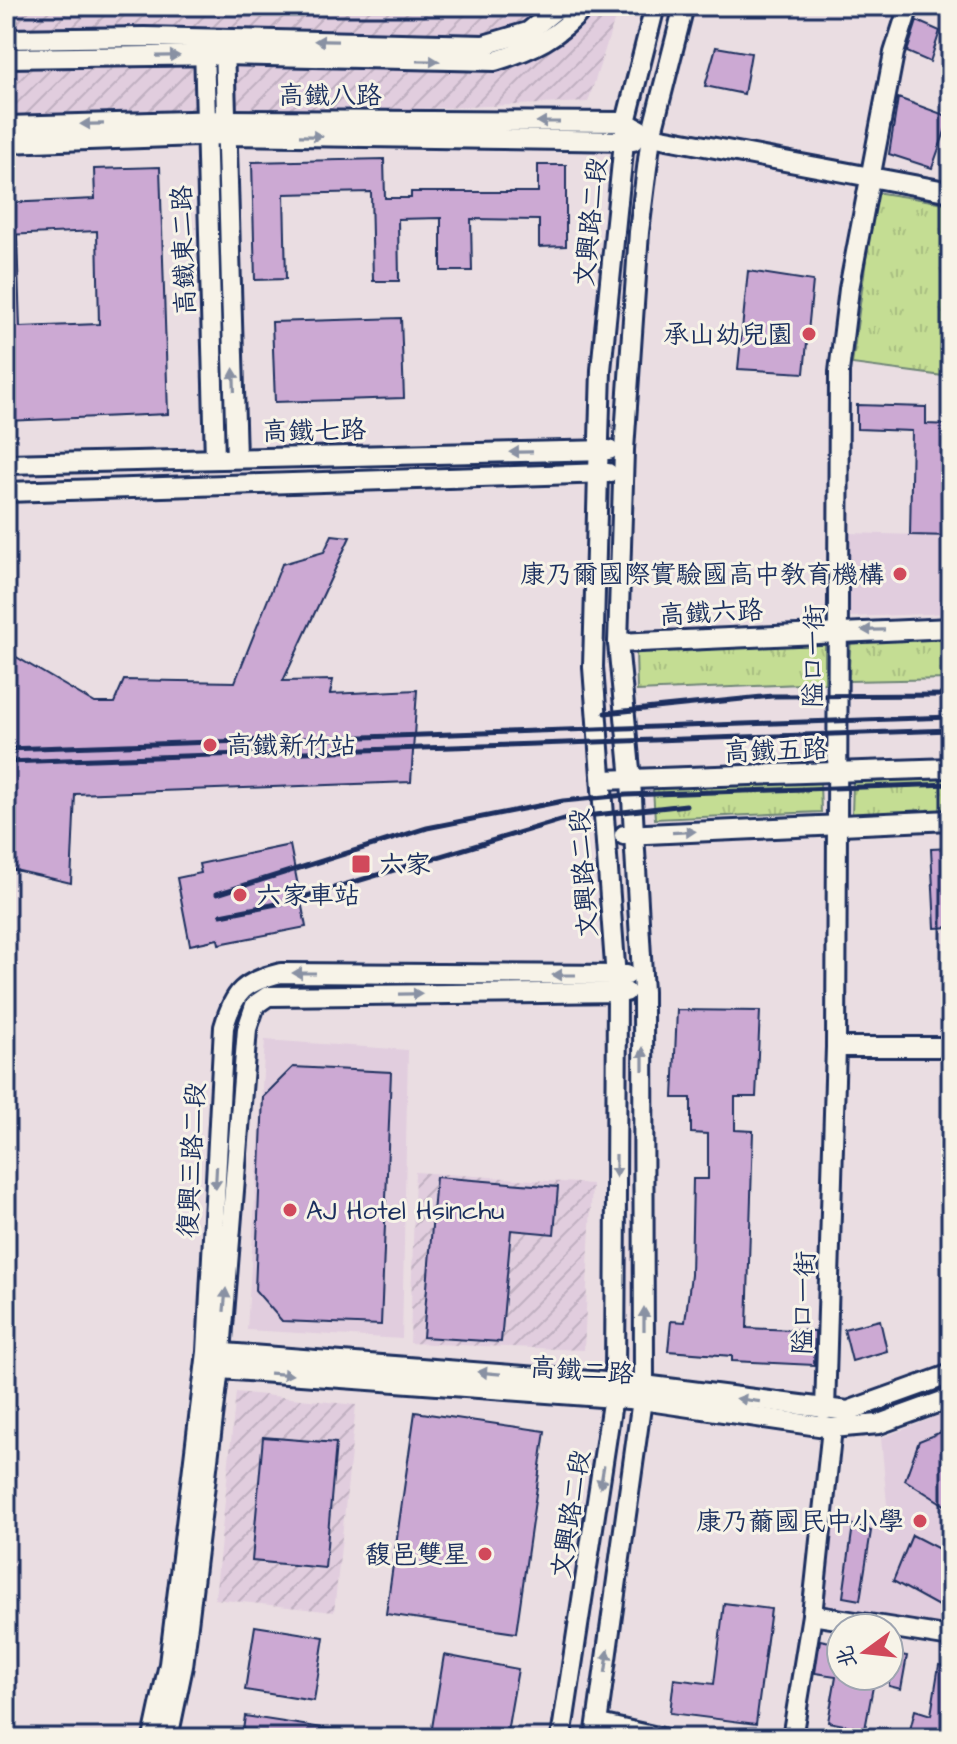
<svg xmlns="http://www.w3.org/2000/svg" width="957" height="1744" font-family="'Architects Daughter','LXGW WenKai TC',sans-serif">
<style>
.built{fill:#e1cdde}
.industrial{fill:url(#industrial-furrows)}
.grass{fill:url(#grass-tufts);stroke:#708678;stroke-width:2}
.building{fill:#cca9d3;stroke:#1b2f5e;stroke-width:2}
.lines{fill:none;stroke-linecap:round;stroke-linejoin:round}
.minor-casing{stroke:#1b2f5e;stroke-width:24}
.minor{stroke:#f7f3e8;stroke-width:18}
.rail{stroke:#1b2f5e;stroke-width:5}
.oneway{fill:#8991a3}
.poi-dot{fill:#d1495b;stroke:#f7f3e8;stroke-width:3}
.labels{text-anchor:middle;stroke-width:6;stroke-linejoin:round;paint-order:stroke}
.street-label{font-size:26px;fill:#1b2f5e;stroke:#f7f3e8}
.poi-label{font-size:26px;fill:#1b2f5e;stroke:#f7f3e8;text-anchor:end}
</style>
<defs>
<pattern id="industrial-furrows" width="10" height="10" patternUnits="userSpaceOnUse" patternTransform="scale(2)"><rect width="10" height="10" fill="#e1cdde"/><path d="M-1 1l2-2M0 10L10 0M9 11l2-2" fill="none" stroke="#c0b0c1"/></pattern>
<pattern id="grass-tufts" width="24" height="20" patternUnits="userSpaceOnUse" patternTransform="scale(2)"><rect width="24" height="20" fill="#c4dd93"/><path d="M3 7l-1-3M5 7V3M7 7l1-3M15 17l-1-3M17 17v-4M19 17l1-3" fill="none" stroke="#a8be81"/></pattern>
</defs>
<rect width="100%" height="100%" fill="#eadde2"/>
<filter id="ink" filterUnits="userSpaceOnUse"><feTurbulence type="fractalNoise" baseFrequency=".0125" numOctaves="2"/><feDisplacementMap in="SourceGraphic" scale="16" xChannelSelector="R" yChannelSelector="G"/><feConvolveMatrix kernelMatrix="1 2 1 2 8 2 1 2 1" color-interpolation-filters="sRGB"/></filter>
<g filter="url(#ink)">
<g class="built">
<polygon points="848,533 951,536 951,613 849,617"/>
<polygon points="265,1040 408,1050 402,1339 247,1330"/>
<polygon points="951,1411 951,1628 819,1604 829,1515 889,1526 881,1438"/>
</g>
<g class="industrial">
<polygon points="6,6 619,6 588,102 6,126"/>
<polygon points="415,1172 592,1184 584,1350 410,1343"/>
<polygon points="236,1392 356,1405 334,1612 215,1599"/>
</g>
<g class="grass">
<polygon points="875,192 951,204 951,377 852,364"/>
<polygon points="851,638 951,638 951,679 848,681"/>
<polygon points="825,643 825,683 637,691 636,649"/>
<polygon points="951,779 951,811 852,815 853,782"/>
<polygon points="820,782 821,812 655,819 653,789"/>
</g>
<g class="building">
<polygon points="917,21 940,31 930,62 907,52"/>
<polygon points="716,47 751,53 744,94 705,86"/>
<polygon points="898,98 950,117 932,168 889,154"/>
<polygon points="384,159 385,198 411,198 411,192 538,192 538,165 566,165 566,246 539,247 539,220 471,219 472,271 441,271 441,218 398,219 399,281 373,281 371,192 284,194 286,279 255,280 252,162"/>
<polygon points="160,167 168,414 6,421 6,237 17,236 20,327 99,324 97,231 6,235 6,203 95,199 94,169"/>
<polygon points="748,271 813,281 804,373 738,369"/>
<polygon points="401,318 404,398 275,402 272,322"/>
<polygon points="857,405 926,407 926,424 951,425 951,536 910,535 912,431 857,429"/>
<polygon points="332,535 350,537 283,681 333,680 330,694 417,690 411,782 75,794 71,883 6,868 6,651 95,703 114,703 124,680 235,682 282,564 324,552"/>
<polygon points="290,845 306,927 219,944 218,939 190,945 177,878 201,873 199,864"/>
<polygon points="951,848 951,927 935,928 931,849"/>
<polygon points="677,1010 760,1011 756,1097 735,1097 735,1130 753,1131 747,1328 815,1331 814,1365 732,1361 732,1356 668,1351 671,1321 685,1322 691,1275 693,1179 708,1179 708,1134 691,1133 691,1098 673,1098"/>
<polygon points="293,1067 391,1072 381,1325 282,1321 255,1290 263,1097"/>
<polygon points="436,1177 558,1187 554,1234 511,1230 501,1342 423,1337"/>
<polygon points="880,1320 887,1351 852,1361 844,1329"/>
<polygon points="415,1412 545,1431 516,1633 386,1614"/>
<polygon points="951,1428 951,1509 905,1480 919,1441"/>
<polygon points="263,1437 336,1443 325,1568 252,1561"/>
<polygon points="853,1525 871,1531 860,1600 843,1597"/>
<polygon points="912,1535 951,1555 951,1613 893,1581"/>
<polygon points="724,1603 771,1609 756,1724 670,1713 674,1679 714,1684"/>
<polygon points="255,1626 324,1637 314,1701 245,1690"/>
<polygon points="820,1640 841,1644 841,1676 875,1676 865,1729 828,1722 836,1676 815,1673"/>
<polygon points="889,1653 907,1656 901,1689 889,1686"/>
<polygon points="444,1655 518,1669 506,1738 455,1738 431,1734"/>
<polygon points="939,1665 951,1667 951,1738 908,1738 915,1710 931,1715"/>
<polygon points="245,1716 336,1730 335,1738 242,1738"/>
</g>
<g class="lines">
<g class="minor-casing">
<g id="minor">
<polyline points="6,39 144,37 484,45 528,32 560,6"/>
<polyline points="224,45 236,458"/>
<polyline points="204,46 215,459"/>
<path d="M6 58 224 55 495 61C533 49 559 37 585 6"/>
<polyline points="6,126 225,120 626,122 651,136 951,192"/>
<polyline points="6,143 225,135 633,141"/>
<polyline points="6,464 609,450"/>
<polyline points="6,492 608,473"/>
<polyline points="618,643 951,628"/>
<polyline points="602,780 951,768"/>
<polyline points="624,835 951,820"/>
<polyline points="836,1047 951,1047"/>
<polyline points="211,1352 644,1385 848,1411 951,1374"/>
<polyline points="206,1368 642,1400 832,1428 879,1424 951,1398"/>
<polyline points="825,1410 836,1047 839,372 849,289 894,53 909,6"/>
<polyline points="812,1615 951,1637"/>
<polyline points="599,1724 662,1738"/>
<path d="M153 1738 169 1664 207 1352 224 1027C234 991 244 982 281 973L627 975"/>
<polyline points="168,1738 183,1666 221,1352 247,1029 255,1005 268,996 626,992"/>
<polyline points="561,1738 615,1383 617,992 593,667 598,473 601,370 626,122 655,6"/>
<polyline points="595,1738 644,1385 643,992 631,780 618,643 624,450 639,232 651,136 684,6"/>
<polyline points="792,1738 812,1615 832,1428"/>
</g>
</g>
<use href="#minor" class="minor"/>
<g class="rail">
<polyline points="605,713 772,696 951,695"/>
<polyline points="6,749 951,717"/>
<polyline points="6,762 951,730"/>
<polyline points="217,894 427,828 563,801 626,795 951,784"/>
<polyline points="221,915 287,902 568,818 686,805"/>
</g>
</g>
<defs><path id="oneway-solid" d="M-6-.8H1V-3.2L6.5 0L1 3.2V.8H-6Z" transform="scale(2)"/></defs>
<g class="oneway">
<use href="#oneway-solid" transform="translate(326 41) rotate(-179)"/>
<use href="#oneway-solid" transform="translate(168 56) rotate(-1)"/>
<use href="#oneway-solid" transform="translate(428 61) rotate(1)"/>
<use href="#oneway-solid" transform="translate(548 122) rotate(-180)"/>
<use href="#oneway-solid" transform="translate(92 124) rotate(179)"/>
<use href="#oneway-solid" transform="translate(311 136) rotate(1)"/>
<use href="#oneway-solid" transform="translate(234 380) rotate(-92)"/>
<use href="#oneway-solid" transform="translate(521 452) rotate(179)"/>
<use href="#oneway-solid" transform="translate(873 630) rotate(179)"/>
<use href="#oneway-solid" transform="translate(684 832) rotate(-3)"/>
<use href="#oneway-solid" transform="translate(304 973) rotate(-180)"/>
<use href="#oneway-solid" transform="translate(564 975) rotate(-180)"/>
<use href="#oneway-solid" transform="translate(411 994) rotate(-1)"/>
<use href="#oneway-solid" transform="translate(643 1059) rotate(-90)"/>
<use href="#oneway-solid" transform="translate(616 1166) rotate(90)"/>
<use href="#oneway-solid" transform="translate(216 1178) rotate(93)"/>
<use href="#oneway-solid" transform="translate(225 1300) rotate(-85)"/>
<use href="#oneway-solid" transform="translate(644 1319) rotate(-90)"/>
<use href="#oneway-solid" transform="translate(489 1373) rotate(-175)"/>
<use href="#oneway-solid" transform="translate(281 1374) rotate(4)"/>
<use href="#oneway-solid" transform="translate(748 1400) rotate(-172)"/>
<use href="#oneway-solid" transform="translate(602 1477) rotate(99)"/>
<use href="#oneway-solid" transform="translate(607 1661) rotate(-82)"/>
</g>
</g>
<g class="poi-dot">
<circle cx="809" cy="334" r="8"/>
<circle cx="900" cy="574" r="8"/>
<circle cx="210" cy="745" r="8"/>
<rect x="351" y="854" width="20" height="20" rx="4"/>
<circle cx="240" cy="895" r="8"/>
<circle cx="290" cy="1210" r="8"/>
<circle cx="920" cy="1521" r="8"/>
<circle cx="485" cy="1554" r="8"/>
</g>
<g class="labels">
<g class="street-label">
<text x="330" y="104">高鐵八路</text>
<text transform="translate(590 222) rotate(-84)" y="9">文興路二段</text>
<text transform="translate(183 250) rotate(-92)" y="9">高鐵東二路</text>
<text transform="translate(314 430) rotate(-1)" y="9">高鐵七路</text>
<text transform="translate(711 612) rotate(-3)" y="9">高鐵六路</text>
<text transform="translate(813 656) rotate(-89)" y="9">隘口一街</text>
<text transform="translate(776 750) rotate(-2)" y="9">高鐵五路</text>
<text transform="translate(583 873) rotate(-94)" y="9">文興路二段</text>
<text transform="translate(191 1160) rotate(-87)" y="9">復興三路二段</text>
<text transform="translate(803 1303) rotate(-88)" y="9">隘口一街</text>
<text transform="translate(582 1370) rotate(4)" y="9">高鐵二路</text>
<text transform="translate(570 1514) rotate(-81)" y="9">文興路二段</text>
</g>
<g class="poi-label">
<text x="793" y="343">承山幼兒園</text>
<text x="884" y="583">康乃爾國際實驗國高中教育機構</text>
<text x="226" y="754" text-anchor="start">高鐵新竹站</text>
<text x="379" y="873" text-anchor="start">六家</text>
<text x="256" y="904" text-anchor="start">六家車站</text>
<text x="306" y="1219" text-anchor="start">AJ Hotel Hsinchu</text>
<text x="904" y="1530">康乃薾國民中小學</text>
<text x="469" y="1563">馥邑雙星</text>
</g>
</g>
<rect width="957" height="1744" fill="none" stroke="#f7f3e8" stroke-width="32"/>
<rect x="16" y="16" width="925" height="1712" fill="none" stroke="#1b2f5e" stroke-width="3" filter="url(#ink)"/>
<g transform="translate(865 1652) rotate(255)"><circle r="38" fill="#f7f3e8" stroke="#9fa5b1" stroke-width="2"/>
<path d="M0-6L14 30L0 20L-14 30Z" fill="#d1495b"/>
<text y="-12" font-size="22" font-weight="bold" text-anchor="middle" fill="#1b2f5e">北</text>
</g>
</svg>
